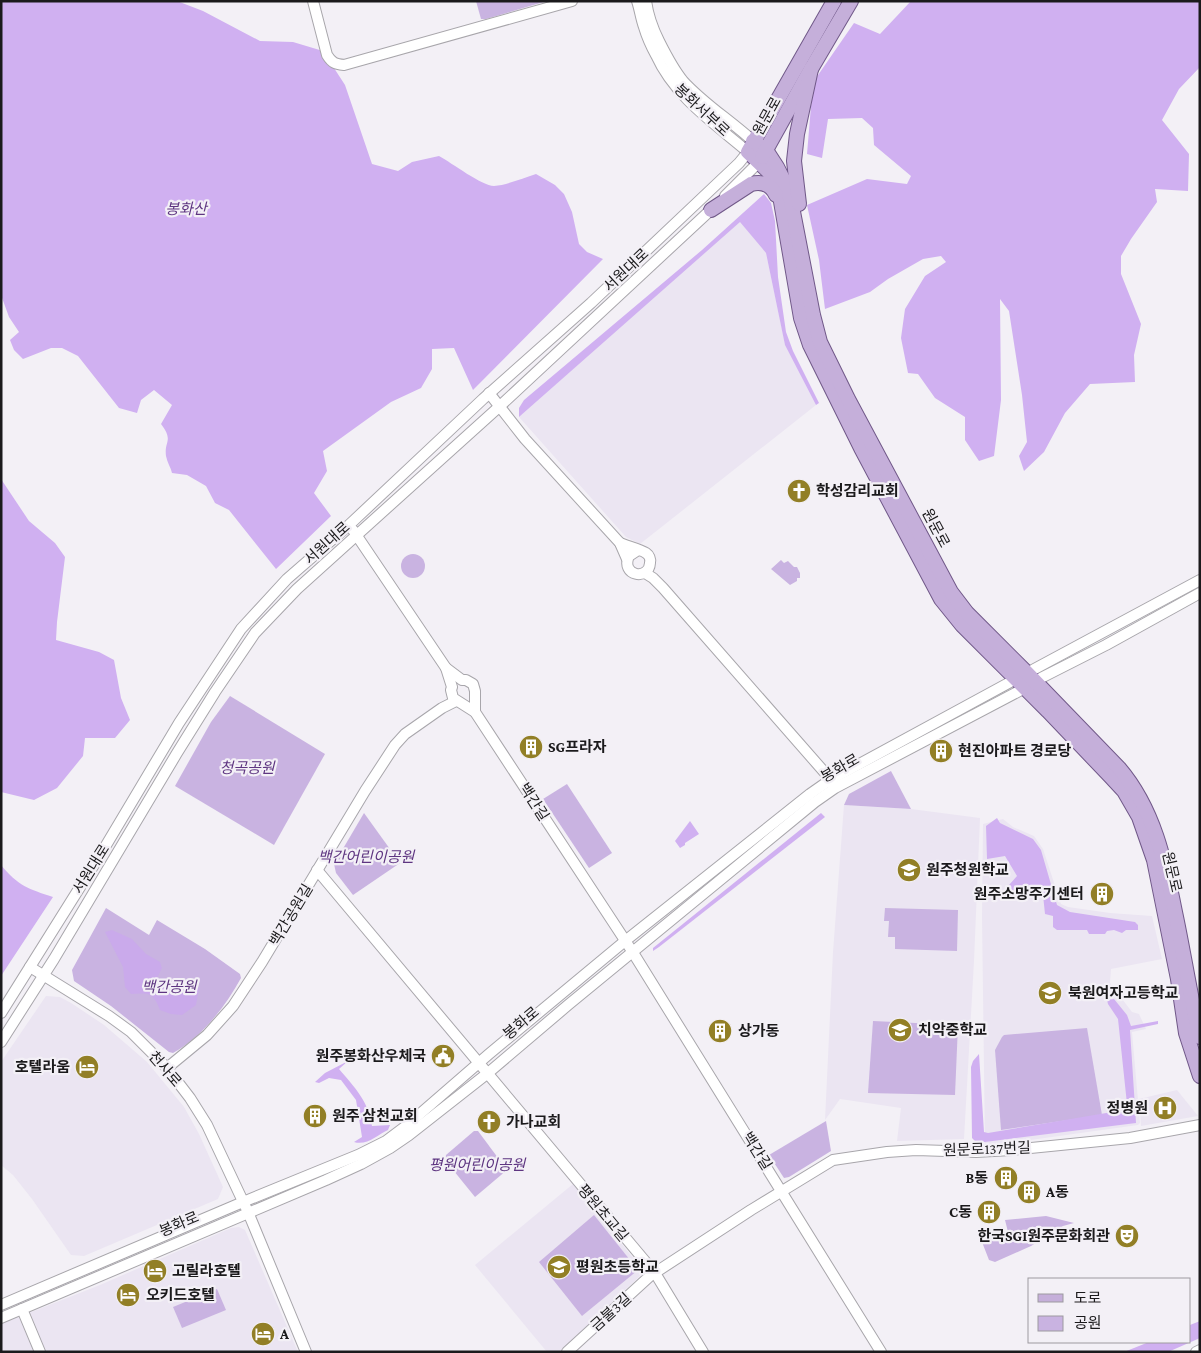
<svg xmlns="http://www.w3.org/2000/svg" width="1201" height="1353" font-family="'Crimson Pro','Noto Sans KR',serif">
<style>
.built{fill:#ebe5f2}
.green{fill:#c9b3e1}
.forest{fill:#d0b0f1}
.water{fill:#caaaeb}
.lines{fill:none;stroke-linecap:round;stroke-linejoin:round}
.minor-casing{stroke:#a8a6ab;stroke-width:12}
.major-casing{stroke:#705888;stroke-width:16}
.minor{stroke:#fff;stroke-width:10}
.major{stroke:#c5afda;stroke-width:14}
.labels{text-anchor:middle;stroke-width:4.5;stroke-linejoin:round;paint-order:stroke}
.street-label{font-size:15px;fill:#1b1a1c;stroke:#f3f0f6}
.park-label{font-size:15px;font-style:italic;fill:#5e3581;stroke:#f3f0f6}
.poi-label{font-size:15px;font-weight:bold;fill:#1b1a1c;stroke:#f3f0f6;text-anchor:start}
</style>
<rect width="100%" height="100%" fill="#f3f0f6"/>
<g class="built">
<polygon points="740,221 766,253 785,344 816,405 640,544 626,537 519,417"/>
<polygon points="844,805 911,809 980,818 974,961 964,1139 897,1141 901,1108 840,1099 825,1120 833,952"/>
<polygon points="1003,819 1013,827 1034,836 1043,849 1061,904 1068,907 1110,913 1152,916 1162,959 1111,969 1110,983 1132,1012 1139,1014 1146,1029 1132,1032 1140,1123 1138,1125 1008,1143 989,1149 985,1145 982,917 983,824"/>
<polygon points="46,996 60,997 71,1003 104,1025 147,1062 184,1107 199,1134 223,1187 218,1199 84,1256 71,1255 32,1199 13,1175 1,1165 1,1062"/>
<polygon points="1177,1090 1198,1116 1141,1126 1139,1099"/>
<polygon points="573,1184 642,1269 641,1275 559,1352 547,1352 475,1265"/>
<polygon points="239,1227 245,1230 298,1352 1,1352 1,1324 100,1285 231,1228"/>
</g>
<g class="green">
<polygon points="476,1 547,1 486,19 481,19"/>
<circle cx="413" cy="566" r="12"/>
<polygon points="781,560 784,563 788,561 794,567 797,567 800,573 800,578 797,578 797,581 790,585 771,569"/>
<polygon points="230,696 325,754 274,845 175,786 211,722"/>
<polygon points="891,771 911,809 844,805 849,794"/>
<polygon points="567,784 612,853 589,868 543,799"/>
<polygon points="364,813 400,863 353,895 336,873 334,864"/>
<path d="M106 908 149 935 157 920 205 949 240 974 241 978C225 1007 202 1037 173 1053L169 1052 111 1006 74 981 72 970Z"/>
<polygon points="885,908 958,910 957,951 895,949 895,937 888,937 889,921 884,921"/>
<polygon points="873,1021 958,1025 955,1095 868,1093"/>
<polygon points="1087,1028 1102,1115 1001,1130 995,1050 1002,1037 1004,1035"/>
<polygon points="826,1121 831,1151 789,1177 784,1178 769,1155"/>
<polygon points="474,1131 478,1131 507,1170 475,1197 445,1160 446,1155"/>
<polygon points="594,1215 638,1270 582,1316 539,1262"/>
<polygon points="1046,1216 1074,1223 1063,1226 1031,1246 995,1262 989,1260 982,1242 1009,1236 1005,1220"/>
<polygon points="217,1289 226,1310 182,1328 173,1307"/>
</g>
<g class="forest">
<path d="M1 1H177L203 11 260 41 293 42 323 51 345 85 372 164 398 171 412 162 439 156C452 163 482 186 494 186 507 185 523 178 536 174L555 185 564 194 572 212 579 244 587 252 603 259 473 390 454 348 432 349V369L421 388 391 402 323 451 327 471 314 493 331 516 276 569 229 510 215 503 206 486 187 475 172 473C171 468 167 462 166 456 164 441 174 441 161 424L172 405 154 390 141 400 137 413 119 408 78 356 62 348H51L23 359 14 350 10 340 19 332 9 317 1 295Z"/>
<polygon points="911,1 1200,1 1200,67 1179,89 1162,120 1189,154 1188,191 1155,189 1157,202 1131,239 1121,256 1121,274 1141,324 1134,355 1135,382 1090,384 1065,413 1044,452 1024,471 1019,456 1027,442 1022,395 1009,311 1000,299 1001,400 994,456 979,461 965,440 965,417 935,398 918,374 908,373 901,338 905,309 925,276 946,262 941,256 923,259 888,279 870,292 825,309 819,260 807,205 867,179 907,184 911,176 874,145 873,128 862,118 828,119 822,158 807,154 811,106 816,78 854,23 880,34"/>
<polygon points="764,194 771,203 775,221 778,277 786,332 793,351 819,403 816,405 785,345 766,253 740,222 519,417 519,408 524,400 702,250"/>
<polygon points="1,479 29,521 55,543 65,557 57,622 56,640 99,652 114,660 121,698 130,720 115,738 85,738 83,756 57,788 34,800 1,792"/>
<polygon points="821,813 825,817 659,947 653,951 653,948"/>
<polygon points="997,818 1000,823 1033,839 1041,850 1057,905 1070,912 1135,922 1138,925 1138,930 1126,930 1122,933 1114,930 1107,931 1105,934 1089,934 1087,930 1057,930 1053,927 1053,916 1045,914 1043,895 1027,891 1012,891 1009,885 1017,876 1005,856 987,859 986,826"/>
<polygon points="690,821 699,834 685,843 685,845 680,848 675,841"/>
<path d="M1 865C18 886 29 889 53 897L1 976Z"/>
<polygon points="1114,999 1127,1015 1131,1026 1158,1021 1158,1024 1130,1030 1136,1123 977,1143 972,1138 971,1067 973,1061 979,1054 984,1132 988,1133 1124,1110 1127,1104 1118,1019 1108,1004 1107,1000"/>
<path d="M348 1061 339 1069C355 1088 368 1100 372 1126L390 1125 388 1130C377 1135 367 1146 354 1142L362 1137 356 1100 341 1080 329 1078 319 1083 315 1082 325 1073Z"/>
<polygon points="1200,1321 1200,1338 1168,1352 1124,1352 1149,1342 1190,1342 1190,1325"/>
</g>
<path class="water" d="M112 930 132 939 146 954 160 962 162 968 157 978 162 984C177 986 185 975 199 988L196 1005 182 1015 171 1014 160 1010C153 992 149 993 131 994L125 987 123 967 105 932Z"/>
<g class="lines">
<g class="minor-casing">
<g id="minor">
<path d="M313 1 327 55C332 63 335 64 344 65L572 1"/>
<path d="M646 1C648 15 653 29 659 41 666 55 673 69 683 81 704 104 730 120 753 141"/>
<polyline points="725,196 759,162"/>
<polyline points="489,393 525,439 620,543 627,559"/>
<polyline points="353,530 446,668 452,687 451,690 453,698 475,712 632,951 881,1352"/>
<path d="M620 543C627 546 640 549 646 553 649 555 651 559 650 563 649 581 620 576 629 556L638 550"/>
<polyline points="645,573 653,578 663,588 826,774 833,785"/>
<polyline points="446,668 462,680 466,680 473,684 475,691 475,712"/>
<polyline points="1027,673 1200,580"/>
<polyline points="1035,681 1106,645 1200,593"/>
<polyline points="317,870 655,1273 703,1352"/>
<polyline points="30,967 109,1016 131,1032 167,1068 190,1098 207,1125 248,1212 306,1352"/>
<path d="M1 1013 102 852 179 723 241 629 287 579 349 525 483 399 591 303 739 163 748 152C714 123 675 97 656 55 651 46 647 37 644 27 641 19 640 10 637 1"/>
<polyline points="1,1042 54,959 177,753 215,692 255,633 297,589 500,406 715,206"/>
<polyline points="167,1068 207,1035 233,1006 262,962 365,791 395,745 405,734 442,708 456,701"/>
<polyline points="1,1305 243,1202 358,1155 386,1141 406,1126 489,1054 625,941 810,794 830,780 1016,679"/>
<polyline points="22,1309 40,1352"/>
<polyline points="1,1318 326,1180 361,1164 390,1148 409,1135 488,1073 568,1005 815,802 835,788 1025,688"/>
<polyline points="567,1352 650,1276 751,1210 833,1160 887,1152 916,1150 976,1152 1012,1150 1130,1138 1200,1125"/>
<polyline points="1196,1352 1200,1350"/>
</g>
</g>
<g class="major-casing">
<g id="major">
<polyline points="834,1 748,152 769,172 779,190 801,318 810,345 861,448 941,599 962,625 1048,711 1110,776 1124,791 1139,817 1154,860 1178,979 1186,1033 1200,1076"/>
<path d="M753 141 766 150 777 167 789 191 813 315 820 342 848 399 951 592 967 613 1027 673 1119 768C1154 809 1165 861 1175 912 1184 954 1190 996 1200 1037"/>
<polyline points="762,157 811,69 851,1"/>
<polyline points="799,204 794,161 797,134 811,69"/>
<path d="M711 210 751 184C762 181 771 184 776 195"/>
</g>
</g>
<use href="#minor" class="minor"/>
<use href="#major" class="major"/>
</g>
<defs>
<g id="church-disc" transform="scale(1.25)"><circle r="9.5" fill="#927f26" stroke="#f3f0f6"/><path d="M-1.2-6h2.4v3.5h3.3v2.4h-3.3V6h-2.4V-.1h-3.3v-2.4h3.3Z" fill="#fff"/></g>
<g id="building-disc" transform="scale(1.25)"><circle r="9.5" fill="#927f26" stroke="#f3f0f6"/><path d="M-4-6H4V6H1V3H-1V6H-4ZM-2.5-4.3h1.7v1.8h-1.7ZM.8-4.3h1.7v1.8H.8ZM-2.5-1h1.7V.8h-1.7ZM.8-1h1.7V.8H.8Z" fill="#fff"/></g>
<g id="school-disc" transform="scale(1.25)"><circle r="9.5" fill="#927f26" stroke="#f3f0f6"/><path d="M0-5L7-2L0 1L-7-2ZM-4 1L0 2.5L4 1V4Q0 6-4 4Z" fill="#fff"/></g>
<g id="civic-disc" transform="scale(1.25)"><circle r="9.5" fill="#927f26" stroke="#f3f0f6"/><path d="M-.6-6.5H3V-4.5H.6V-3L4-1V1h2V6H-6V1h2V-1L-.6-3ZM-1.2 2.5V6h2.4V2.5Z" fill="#fff"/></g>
<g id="hotel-disc" transform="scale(1.25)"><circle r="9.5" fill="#927f26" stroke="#f3f0f6"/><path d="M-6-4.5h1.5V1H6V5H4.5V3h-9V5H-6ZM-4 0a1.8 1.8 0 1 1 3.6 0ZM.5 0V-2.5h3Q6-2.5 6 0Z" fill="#fff"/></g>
<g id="hospital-disc" transform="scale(1.25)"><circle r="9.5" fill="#927f26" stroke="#f3f0f6"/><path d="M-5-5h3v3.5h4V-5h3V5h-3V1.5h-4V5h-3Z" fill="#fff"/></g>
<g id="theatre-disc" transform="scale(1.25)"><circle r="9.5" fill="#927f26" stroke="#f3f0f6"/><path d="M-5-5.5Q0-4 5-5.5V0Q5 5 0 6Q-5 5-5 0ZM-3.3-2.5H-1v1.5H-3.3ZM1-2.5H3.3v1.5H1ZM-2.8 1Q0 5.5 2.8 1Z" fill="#fff"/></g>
</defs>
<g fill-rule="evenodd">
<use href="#church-disc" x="799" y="491"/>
<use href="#building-disc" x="531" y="747"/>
<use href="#building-disc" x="941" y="751"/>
<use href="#school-disc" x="909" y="870"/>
<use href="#building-disc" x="1102" y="894"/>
<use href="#school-disc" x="1050" y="993"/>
<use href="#school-disc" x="900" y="1030"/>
<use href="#building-disc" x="720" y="1031"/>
<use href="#civic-disc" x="443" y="1056"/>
<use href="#hotel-disc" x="87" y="1067"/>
<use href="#hospital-disc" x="1165" y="1108"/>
<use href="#building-disc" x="315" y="1116"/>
<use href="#church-disc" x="489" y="1122"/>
<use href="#building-disc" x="1006" y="1178"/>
<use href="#building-disc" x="1029" y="1192"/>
<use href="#building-disc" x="989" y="1212"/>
<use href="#theatre-disc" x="1127" y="1236"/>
<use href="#school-disc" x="559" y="1267"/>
<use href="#hotel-disc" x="155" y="1271"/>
<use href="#hotel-disc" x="128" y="1295"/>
<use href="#hotel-disc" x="263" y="1334"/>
</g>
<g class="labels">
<g class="street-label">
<text transform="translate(702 110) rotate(43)" y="5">봉화서부로</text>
<text transform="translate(767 116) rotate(-61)" y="5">원문로</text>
<text transform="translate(626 270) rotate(-43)" y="5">서원대로</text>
<text transform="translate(936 528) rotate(62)" y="5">원문로</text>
<text transform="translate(327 543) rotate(-42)" y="5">서원대로</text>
<text transform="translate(840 768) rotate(-30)" y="5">봉화로</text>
<text transform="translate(534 802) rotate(57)" y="5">백간길</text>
<text transform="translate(91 869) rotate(-58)" y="5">서원대로</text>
<text transform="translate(1172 872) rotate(77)" y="5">원문로</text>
<text transform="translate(291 915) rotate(-59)" y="5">백간공원길</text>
<text transform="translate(521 1023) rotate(-40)" y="5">봉화로</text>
<text transform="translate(165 1069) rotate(49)" y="5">천사로</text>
<text transform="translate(987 1149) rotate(-2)" y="5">원문로137번길</text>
<text transform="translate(757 1151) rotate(58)" y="5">백간길</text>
<text transform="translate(603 1213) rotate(50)" y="5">평원초교길</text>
<text transform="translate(179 1224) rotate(-23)" y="5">봉화로</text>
<text transform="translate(611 1312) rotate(-42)" y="5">금불3길</text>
</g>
<g class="park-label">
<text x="186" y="214">봉화산</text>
<text x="247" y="773">청곡공원</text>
<text x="366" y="862">백간어린이공원</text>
<text x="169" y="992">백간공원</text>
<text x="477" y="1170">평원어린이공원</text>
</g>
<g class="poi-label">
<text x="816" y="496">학성감리교회</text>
<text x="548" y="752">SG프라자</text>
<text x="958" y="756">현진아파트 경로당</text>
<text x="926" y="875">원주청원학교</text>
<text x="1084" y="899" text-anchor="end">원주소망주기센터</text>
<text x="1068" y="998">북원여자고등학교</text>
<text x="918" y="1035">치악중학교</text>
<text x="738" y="1036">상가동</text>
<text x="426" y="1061" text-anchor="end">원주봉화산우체국</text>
<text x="70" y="1072" text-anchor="end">호텔라움</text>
<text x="1148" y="1113" text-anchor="end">정병원</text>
<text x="332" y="1121">원주 삼천교회</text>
<text x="506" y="1127">가나교회</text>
<text x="988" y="1183" text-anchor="end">B동</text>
<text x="1046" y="1197">A동</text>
<text x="972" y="1217" text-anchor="end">C동</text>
<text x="1110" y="1241" text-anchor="end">한국SGI원주문화회관</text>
<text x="576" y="1272">평원초등학교</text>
<text x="172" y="1276">고릴라호텔</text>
<text x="146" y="1300">오키드호텔</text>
<text x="280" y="1339">A</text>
</g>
</g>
<rect width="1201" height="1353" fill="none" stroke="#1b1a1c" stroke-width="5"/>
<rect x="1028" y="1278" width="162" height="65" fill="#f3f0f6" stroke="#9d9a9f"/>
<rect x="1038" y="1294" width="25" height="8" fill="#c5afda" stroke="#9d9a9f"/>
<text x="1074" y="1303" font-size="15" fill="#1b1a1c">도로</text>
<rect x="1038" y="1316" width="25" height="15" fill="#c9b3e1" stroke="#9d9a9f"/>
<text x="1074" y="1328" font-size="15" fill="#1b1a1c">공원</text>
</svg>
